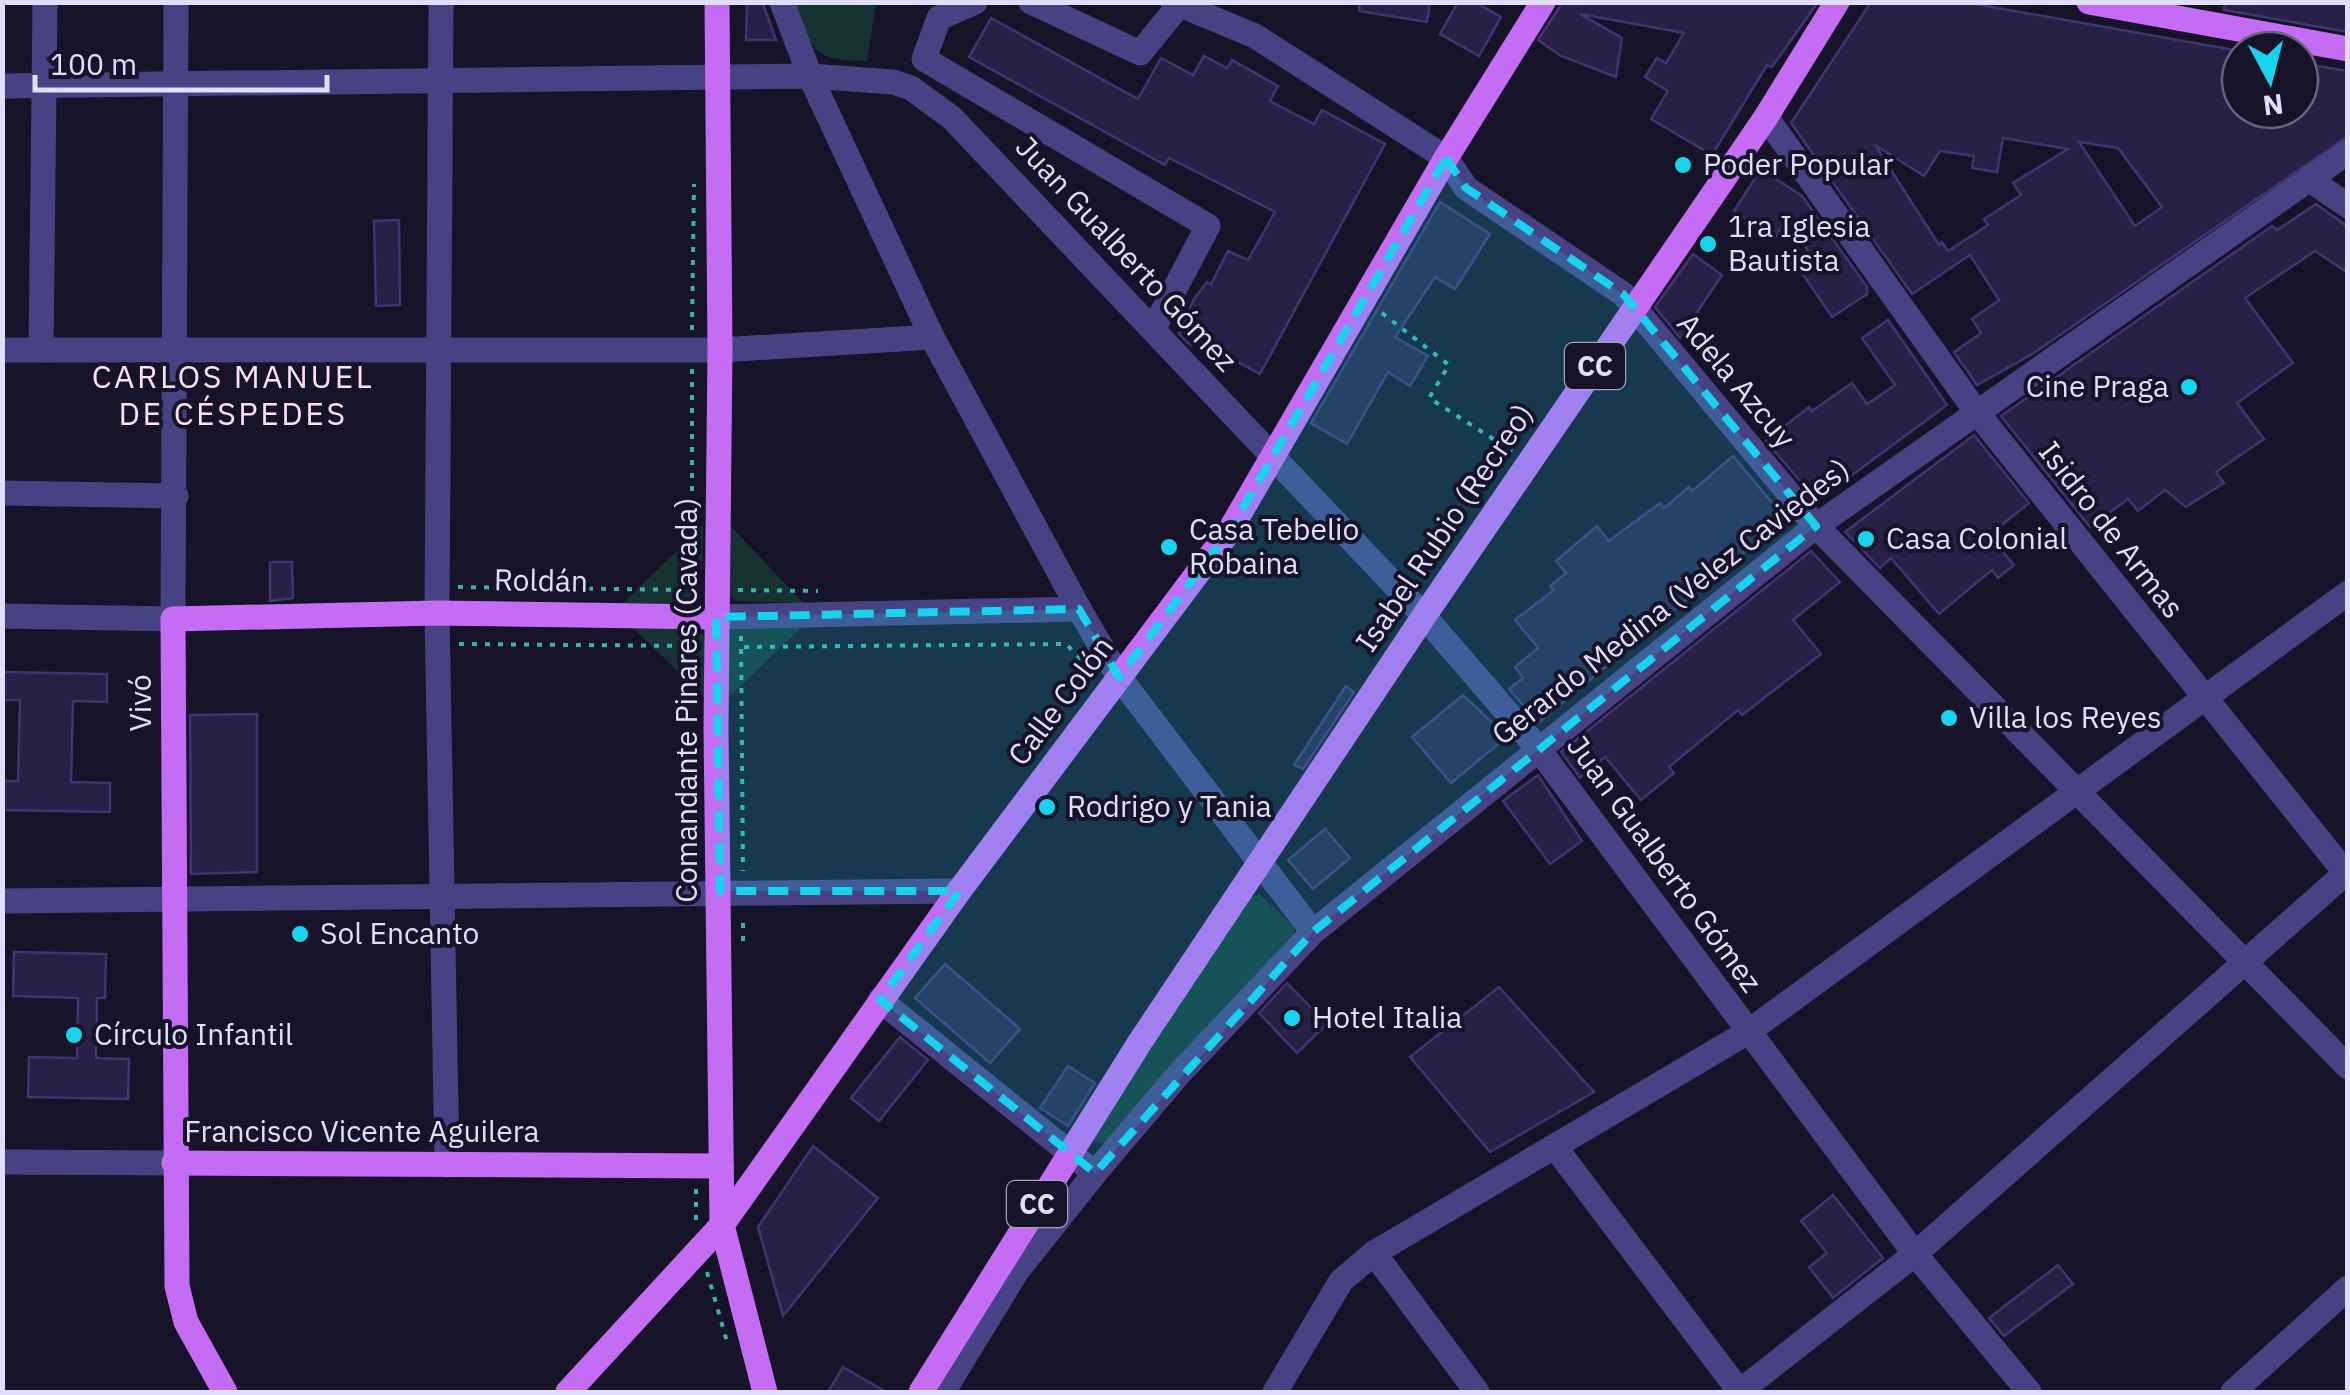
<svg xmlns="http://www.w3.org/2000/svg" width="2350" height="1395" font-family="'IBM Plex Sans',sans-serif">
<style>
.green{fill:#163232}
.building{fill:#292048;stroke:#423472;stroke-width:2.5;fill-rule:evenodd}
.lines{fill:none;stroke-linecap:round;stroke-linejoin:round}
.path{stroke:#3ab3ae;stroke-width:4;stroke-dasharray:5 8;stroke-linecap:butt}
.minor{stroke:#464284;stroke-width:25}
.major{stroke:#c46df4;stroke-width:25}
.marked{fill:#18d3ed;fill-opacity:0.2;stroke:#18d3ed;stroke-width:8;stroke-dasharray:20 12;stroke-linejoin:round}
.poi-dot{fill:#18d3ed;stroke:#171329;stroke-width:4}
.labels{text-anchor:middle;stroke-width:8;stroke-linejoin:round;paint-order:stroke}
.shield{fill:#171329;stroke:#a4a0bd;stroke-width:2.5}
.shield-label{font-size:28px;font-weight:bold;fill:#e1ddfc}
.poi-label{font-size:30px;fill:#e1ddfc;stroke:#171329;text-anchor:start}
.street-label{font-size:30px;fill:#e1ddfc;stroke:#171329}
.neighbourhood-label{font-size:32px;letter-spacing:2.5px;fill:#fcdff1;stroke:#171329}
</style>
<rect width="100%" height="100%" fill="#171329"/>
<g class="green">
<path d="M794 3H876L867 61C811 60 814 52 794 3Z"/>
<polygon points="725,520 803,603 736,601 728,593"/>
<path d="M703 525C702 607 704 604 623 603Z"/>
<polygon points="806,623 727,699 726,638 733,626"/>
<polygon points="631,626 695,626 704,636 705,698"/>
<polygon points="1260,895 1294,927 1294,933 1106,1144 1096,1142 1092,1137 1251,896"/>
</g>
<g class="building">
<polygon points="1360,2 1430,2 1427,22 1359,11"/>
<polygon points="1458,2 1475,2 1501,17 1479,56 1440,34"/>
<polygon points="1563,2 1818,2 1772,67 1767,65 1712,155 1651,119 1668,91 1645,77 1657,58 1666,63 1684,33 1580,14 1622,38 1616,77 1561,56 1538,40"/>
<path d="M1871 2H1964L2240 51V110H2300V63L2348 71V136L2034 353 1977 385 1954 352 1981 333 1972 319 1999 300 1970 255 1912 294 1791 123ZM2003 138 2068 149 2013 183 2021 195 1984 219 1988 225 1948 251 1942 242 1939 245 1875 145 1924 176 1940 151 1974 156 1972 168 1997 172ZM2079 142 2118 148 2162 207 2135 226Z"/>
<polygon points="2225,2 2348,2 2348,32 2224,10"/>
<polygon points="747,4 763,4 776,40 746,40"/>
<polygon points="991,18 1138,99 1161,58 1193,75 1204,56 1227,68 1232,60 1278,86 1270,101 1314,124 1322,110 1385,144 1260,374 1195,339 1192,345 1188,343 1179,334 1194,299 1207,282 1211,284 1228,251 1248,260 1275,212 1169,158 1165,165 969,57"/>
<polygon points="1761,169 1802,196 1867,287 1867,294 1832,317 1802,273 1816,263 1787,219 1775,238 1734,211"/>
<polygon points="1440,202 1490,234 1455,289 1435,277 1395,337 1428,356 1410,386 1388,372 1347,444 1311,423"/>
<polygon points="2316,204 2348,227 2348,273 2315,251 2245,298 2293,363 2237,403 2264,439 2216,472 2224,483 2186,507 2165,490 2138,511 2128,499 2090,527 2001,416 2272,226 2277,230"/>
<polygon points="399,220 400,305 376,306 374,221"/>
<polygon points="1693,254 1722,275 1680,338 1655,307"/>
<polygon points="1888,320 1947,405 1817,501 1766,441 1809,407 1812,411 1852,383 1867,404 1895,385 1862,338"/>
<polygon points="1974,435 2029,503 1989,535 2014,565 1998,578 1992,570 1939,614 1891,558 1880,568 1845,532"/>
<polygon points="1733,456 1785,518 1538,723 1509,689 1523,678 1515,667 1538,648 1515,620 1554,590 1550,586 1566,573 1556,561 1597,526 1609,541 1660,503 1664,508 1689,487 1692,491"/>
<polygon points="1811,551 1840,582 1793,620 1821,654 1742,715 1738,710 1669,767 1674,773 1641,800 1605,757 1580,778 1561,752"/>
<polygon points="270,562 292,562 293,598 270,601"/>
<polygon points="2,672 107,674 107,702 73,701 71,782 110,783 110,812 2,810 2,781 18,781 20,700 2,700"/>
<polygon points="1346,686 1354,692 1303,769 1294,765"/>
<polygon points="1463,695 1507,737 1451,783 1412,737"/>
<polygon points="257,714 257,872 191,874 190,715"/>
<polygon points="1538,775 1582,841 1550,864 1503,801"/>
<polygon points="1325,829 1350,858 1313,889 1288,860"/>
<polygon points="14,952 106,954 105,998 97,998 96,1058 129,1059 128,1099 28,1097 29,1057 77,1058 78,998 13,996"/>
<polygon points="945,964 1020,1029 990,1063 915,998"/>
<polygon points="1287,983 1327,1024 1297,1053 1259,1013"/>
<polygon points="1499,987 1594,1092 1490,1152 1410,1057"/>
<polygon points="900,1037 928,1060 879,1121 851,1098"/>
<polygon points="1068,1066 1095,1083 1068,1126 1040,1108"/>
<polygon points="813,1146 878,1198 783,1316 758,1227"/>
<polygon points="1833,1195 1883,1258 1833,1298 1809,1267 1827,1253 1801,1221"/>
<polygon points="2058,1265 2073,1284 2004,1336 1989,1318"/>
<polygon points="843,1367 886,1392 828,1392"/>
</g>
<g class="lines">
<g class="path">
<polyline points="1382,313 1449,365 1429,398 1512,451"/>
<polyline points="692,330 694,184"/>
<polyline points="692,369 692,595"/>
<polyline points="458,587 693,590"/>
<polyline points="738,590 818,591"/>
<polyline points="741,636 743,871"/>
<polyline points="459,644 694,646"/>
<polyline points="744,647 1066,644 1082,660"/>
<polyline points="743,941 743,916"/>
<polyline points="696,1220 696,1189"/>
<polyline points="707,1272 728,1345"/>
</g>
<g class="minor">
<polyline points="441,2 437,613 447,1165"/>
<polyline points="782,2 810,76 932,337 1079,609 1119,677 1313,932"/>
<polyline points="975,2 939,18 924,59 1208,226 1154,328"/>
<polyline points="1031,2 1140,53 1180,4"/>
<polyline points="1173,2 1255,36 1446,158 1466,188 1623,294 1816,526 2348,1067"/>
<polyline points="2,86 810,76 893,82 911,88 952,118 1424,616 1537,747 1915,1254 2029,1392"/>
<polyline points="1766,117 1975,410 2348,876"/>
<polyline points="2310,180 2348,206"/>
<polyline points="2,350 720,350 932,337"/>
<polyline points="41,350 45,2"/>
<polyline points="2,493 176,496"/>
<polyline points="2,616 173,619 176,2"/>
<polyline points="716,617 1079,609"/>
<polyline points="2,901 959,891"/>
<polyline points="880,1000 1087,1167"/>
<polyline points="1555,1147 1740,1392"/>
<polyline points="2,1162 174,1163"/>
<polyline points="1374,1253 1477,1392"/>
<polyline points="943,1392 1017,1271 1095,1173 1178,1075 1313,932 1816,526 2348,152"/>
<polyline points="1275,1392 1341,1281 1374,1253 1748,1032 2348,593"/>
<polyline points="1739,1392 1915,1254 2348,871"/>
<polyline points="2233,1392 2348,1288"/>
</g>
<g class="major">
<polyline points="717,2 720,350 716,728 722,1225 765,1392"/>
<polyline points="2089,2 2348,49"/>
<polyline points="174,1163 721,1166"/>
<polyline points="225,1392 186,1322 177,1286 173,619 437,613 716,617"/>
<polyline points="568,1392 722,1225 959,891 1230,530 1446,158 1543,2"/>
<polyline points="921,1392 1140,1042 1424,616 1766,117 1837,2"/>
</g>
</g>
<path class="marked" d="M1446 158 1466 188 1623 294 1816 526 1313 932 1095 1173 880 1000 959 891H720L716 617 1079 609 1119 677 1230 530Z"/>
<g class="poi-dot">
<circle cx="1683" cy="165" r="10"/>
<circle cx="1708" cy="244" r="10"/>
<circle cx="2189" cy="387" r="10"/>
<circle cx="1866" cy="539" r="10"/>
<circle cx="1169" cy="547" r="10"/>
<circle cx="1949" cy="718" r="10"/>
<circle cx="1047" cy="807" r="10"/>
<circle cx="300" cy="934" r="10"/>
<circle cx="1292" cy="1018" r="10"/>
<circle cx="74" cy="1035" r="10"/>
</g>
<g class="labels">
<g class="shield">
<rect x="1565" y="343" width="60" height="46" rx="8"/>
<rect x="1007" y="1181" width="60" height="46" rx="8"/>
</g>
<g class="shield-label">
<text x="1595" y="376">CC</text>
<text x="1037" y="1214">CC</text>
</g>
<g class="poi-label">
<text x="1703" y="175">Poder Popular</text>
<text x="1728" y="237">1ra Iglesia<tspan x="1728" dy="34">Bautista</tspan></text>
<text x="2169" y="397" text-anchor="end">Cine Praga</text>
<text x="1189" y="540">Casa Tebelio<tspan x="1189" dy="34">Robaina</tspan></text>
<text x="1886" y="549">Casa Colonial</text>
<text x="1969" y="728">Villa los Reyes</text>
<text x="1067" y="817">Rodrigo y Tania</text>
<text x="320" y="944">Sol Encanto</text>
<text x="1312" y="1028">Hotel Italia</text>
<text x="94" y="1045">Círculo Infantil</text>
</g>
<g class="street-label">
<text transform="translate(1126 254) rotate(47)" y="10">Juan Gualberto Gómez</text>
<text transform="translate(1736 381) rotate(50)" y="10">Adela Azcuy</text>
<text transform="translate(1445 528) rotate(-56)" y="10">Isabel Rubio (Recreo)</text>
<text transform="translate(2111 530) rotate(52)" y="10">Isidro de Armas</text>
<text transform="translate(541 581) rotate(1)" y="10">Roldán</text>
<text transform="translate(1671 602) rotate(-38)" y="10">Gerardo Medina (Velez Caviedes)</text>
<text transform="translate(687 700) rotate(-90)" y="10">Comandante Pinares (Cavada)</text>
<text transform="translate(1061 701) rotate(-53)" y="10">Calle Colón</text>
<text transform="translate(141 703) rotate(-90)" y="10">Vivó</text>
<text transform="translate(1664 864) rotate(54)" y="10">Juan Gualberto Gómez</text>
<text x="362" y="1142">Francisco Vicente Aguilera</text>
</g>
<g class="neighbourhood-label">
<text x="233" y="388">CARLOS MANUEL<tspan x="233" dy="37">DE CÉSPEDES</tspan></text>
</g>
</g>
<rect width="2350" height="1395" fill="none" stroke="#e1ddfc" stroke-width="10"/>
<g transform="translate(2270 80) rotate(173)"><circle r="48" fill="#171329" stroke="#68647d" stroke-width="2.5"/>
<path d="M0-8L18 38L0 25L-18 38Z" fill="#18d3ed"/>
<text y="-15" font-size="28" font-weight="bold" text-anchor="middle" fill="#e1ddfc">N</text>
</g>
<path d="M35 75v15h292v-15" fill="none" stroke="#e1ddfc" stroke-width="5"/>
<text x="50" y="75" font-size="30" fill="#e1ddfc" stroke="#171329" stroke-width="8" paint-order="stroke">100 m</text>
</svg>
